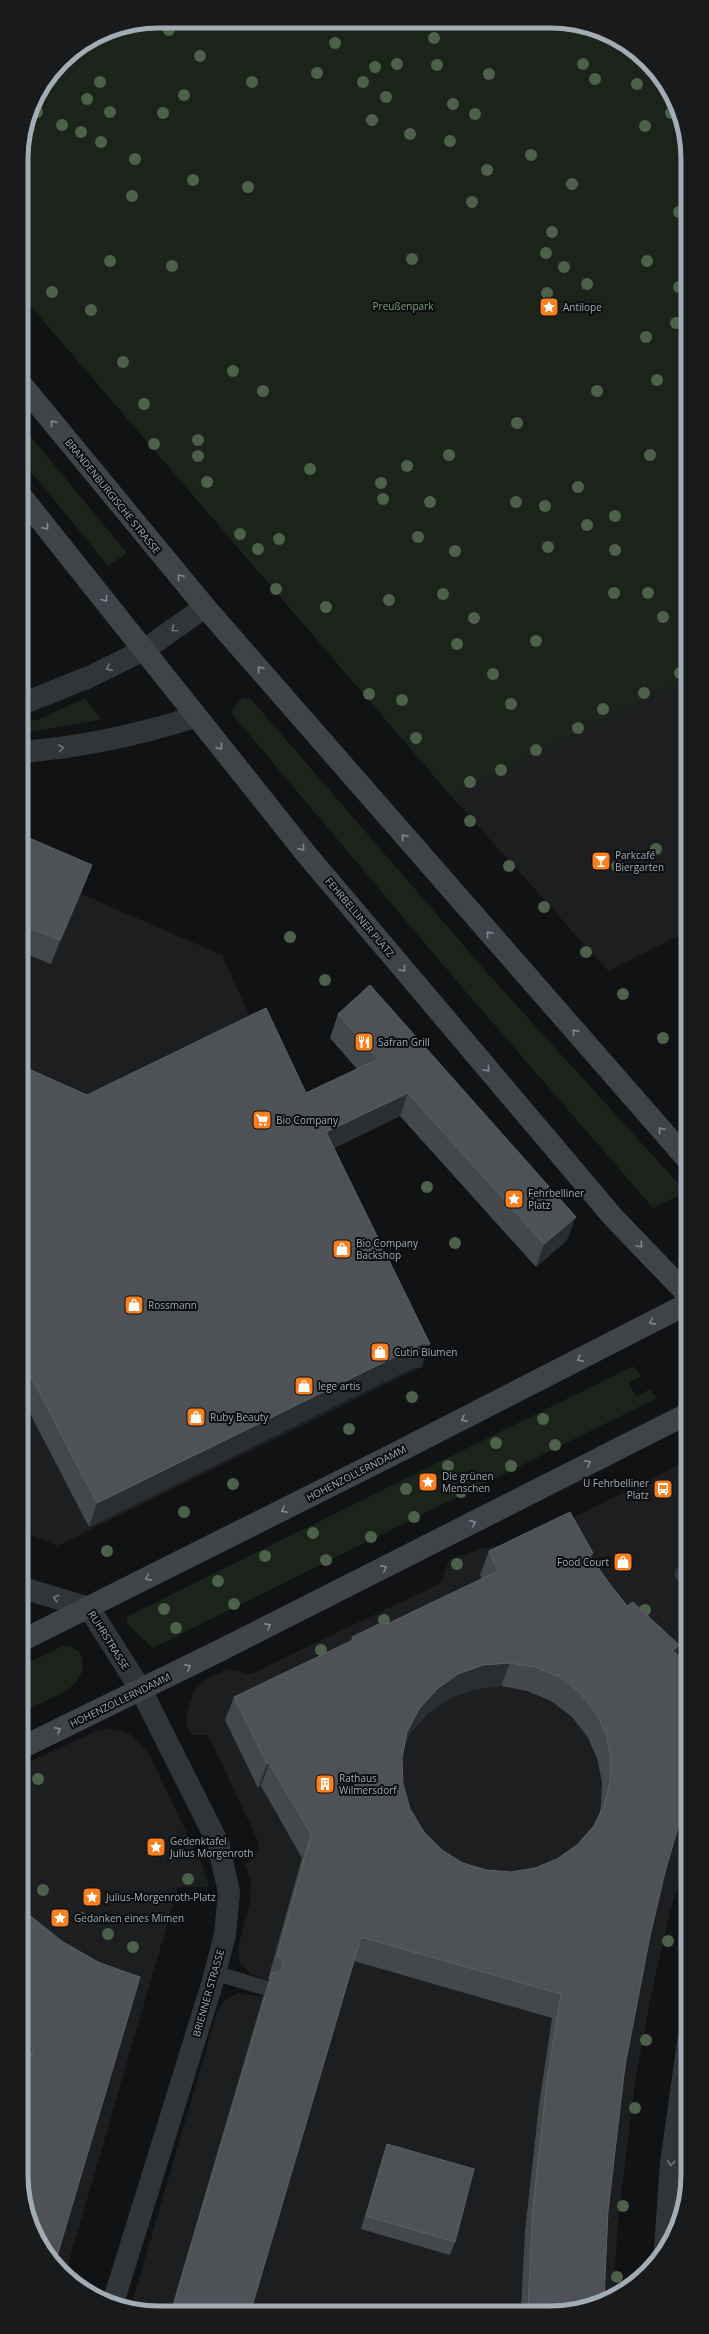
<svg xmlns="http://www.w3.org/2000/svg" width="709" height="2334" font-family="'Open Sans',sans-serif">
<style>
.built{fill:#1d1e20}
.green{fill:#1c231b}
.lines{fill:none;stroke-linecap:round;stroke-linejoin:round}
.service{stroke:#323538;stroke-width:15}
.minor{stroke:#323538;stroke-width:22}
.tertiary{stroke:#323538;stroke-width:22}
.secondary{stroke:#404449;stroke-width:22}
.tree{fill:#4d614a}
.wall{fill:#44484b;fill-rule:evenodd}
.shaded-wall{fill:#2b2e30}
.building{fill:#4e5256;stroke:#5b6065;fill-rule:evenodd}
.oneway{stroke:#80888f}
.oneway2{stroke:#70767d}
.labels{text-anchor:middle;stroke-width:4;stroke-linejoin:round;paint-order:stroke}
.park-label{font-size:10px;fill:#7ea277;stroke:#0c0d0e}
.poi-label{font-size:10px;fill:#a2acb5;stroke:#0c0d0e;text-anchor:start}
.street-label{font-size:10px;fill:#a2acb5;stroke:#0c0d0e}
.rim{fill:none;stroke:#a2acb5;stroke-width:5}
</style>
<rect width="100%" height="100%" fill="#111213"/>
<g class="built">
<polygon points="686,679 686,932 608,971 451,796"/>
<polygon points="22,862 81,894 222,955 257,1032 424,1366 57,1546 23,1531"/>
<polygon points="687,1461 687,1862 671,1908 651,1995 635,2083 619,2211 613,2297 577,2310 130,2310 217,2012 224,2001 238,1993 263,1997 268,1980 251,1974 240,1963 238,1948 250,1902 251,1882 245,1865 258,1850 259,1843 208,1735 191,1735 189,1731 186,1717 193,1692 206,1679 228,1669 251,1674 441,1583 449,1560 485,1548 518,1542 555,1527"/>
<polygon points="109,1729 122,1731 133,1736 148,1752 201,1863 209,1887 178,1887 65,2275 35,2236 24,2202 23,1785 28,1782 27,1763 96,1731"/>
</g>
<g class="green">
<polygon points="159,21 577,24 619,39 648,61 674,98 685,132 686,679 451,796 21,295 21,150 32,106 61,61 106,31"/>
<polygon points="22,426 127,553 108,566 101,557 22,461"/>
<polygon points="85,698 101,719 43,730 22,731 22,724 39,719"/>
<polygon points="243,698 251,699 490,976 686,1192 653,1208 460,985 232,714 233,708"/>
<polygon points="633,1366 641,1376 629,1383 636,1397 650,1389 657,1398 153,1648 132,1629 126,1622 128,1616"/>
<path d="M63 1646H70L80 1653C95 1687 46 1700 23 1711V1665Z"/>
</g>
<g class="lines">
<g class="service">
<polyline points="682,1574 687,1578"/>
<polyline points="215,1973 266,1988"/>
</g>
<g class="minor">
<polyline points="23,1588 89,1608 141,1690 218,1843 229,1892 225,1935 212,1984 113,2303"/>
<polyline points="665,2249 671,2163 688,2042"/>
</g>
<g class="tertiary">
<polyline points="22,704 89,677 144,650 205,607"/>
<path d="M22 752C82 747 138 735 195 717"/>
</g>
<g class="secondary">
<polyline points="22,385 205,607 687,1159"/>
<polyline points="22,497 307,855 613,1217 687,1294"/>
<polyline points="23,1640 394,1454 687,1304"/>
<polyline points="23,1747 215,1653 687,1414"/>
</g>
</g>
<g class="tree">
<circle cx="169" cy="30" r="6"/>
<circle cx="434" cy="38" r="6"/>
<circle cx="335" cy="43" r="6"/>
<circle cx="200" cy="56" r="6"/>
<circle cx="397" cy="64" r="6"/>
<circle cx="583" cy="64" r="6"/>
<circle cx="437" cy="65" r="6"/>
<circle cx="375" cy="67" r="6"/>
<circle cx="317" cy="73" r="6"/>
<circle cx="489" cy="74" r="6"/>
<circle cx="595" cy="79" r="6"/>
<circle cx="100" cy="82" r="6"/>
<circle cx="252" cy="82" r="6"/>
<circle cx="363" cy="82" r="6"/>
<circle cx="637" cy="84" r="6"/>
<circle cx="184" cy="95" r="6"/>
<circle cx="386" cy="97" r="6"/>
<circle cx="87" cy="99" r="6"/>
<circle cx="453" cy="104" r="6"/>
<circle cx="37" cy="112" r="6"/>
<circle cx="110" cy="112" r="6"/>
<circle cx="163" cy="113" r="6"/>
<circle cx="671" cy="113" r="6"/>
<circle cx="475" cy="114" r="6"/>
<circle cx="372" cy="120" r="6"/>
<circle cx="62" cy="125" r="6"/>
<circle cx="645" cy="126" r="6"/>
<circle cx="81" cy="132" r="6"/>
<circle cx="410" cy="134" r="6"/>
<circle cx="450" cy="141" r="6"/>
<circle cx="101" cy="142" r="6"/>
<circle cx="531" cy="155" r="6"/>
<circle cx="135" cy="159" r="6"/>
<circle cx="487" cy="170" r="6"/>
<circle cx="193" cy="180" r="6"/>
<circle cx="572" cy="184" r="6"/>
<circle cx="248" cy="187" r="6"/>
<circle cx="132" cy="196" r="6"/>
<circle cx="472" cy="202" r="6"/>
<circle cx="679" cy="212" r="6"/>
<circle cx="552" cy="232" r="6"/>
<circle cx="546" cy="253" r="6"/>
<circle cx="412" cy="259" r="6"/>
<circle cx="110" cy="261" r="6"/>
<circle cx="647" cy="261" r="6"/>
<circle cx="172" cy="266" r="6"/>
<circle cx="564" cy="267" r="6"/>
<circle cx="587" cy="284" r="6"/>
<circle cx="679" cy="287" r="6"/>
<circle cx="52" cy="292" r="6"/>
<circle cx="547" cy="293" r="6"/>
<circle cx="91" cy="310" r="6"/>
<circle cx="676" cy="323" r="6"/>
<circle cx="646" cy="337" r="6"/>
<circle cx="123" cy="362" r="6"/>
<circle cx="233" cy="371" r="6"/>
<circle cx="657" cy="380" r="6"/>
<circle cx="263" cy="391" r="6"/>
<circle cx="597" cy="391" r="6"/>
<circle cx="144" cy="404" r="6"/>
<circle cx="517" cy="423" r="6"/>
<circle cx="198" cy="440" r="6"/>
<circle cx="154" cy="444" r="6"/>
<circle cx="449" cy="455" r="6"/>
<circle cx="650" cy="455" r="6"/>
<circle cx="198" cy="456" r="6"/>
<circle cx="407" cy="466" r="6"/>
<circle cx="310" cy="469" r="6"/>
<circle cx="207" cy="482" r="6"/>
<circle cx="381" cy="483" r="6"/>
<circle cx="578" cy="487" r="6"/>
<circle cx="383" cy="499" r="6"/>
<circle cx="430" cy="502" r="6"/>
<circle cx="516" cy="502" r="6"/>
<circle cx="545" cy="506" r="6"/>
<circle cx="615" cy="516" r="6"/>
<circle cx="587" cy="525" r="6"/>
<circle cx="240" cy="534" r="6"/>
<circle cx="418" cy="537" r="6"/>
<circle cx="279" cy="539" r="6"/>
<circle cx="548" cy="547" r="6"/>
<circle cx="258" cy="549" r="6"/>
<circle cx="615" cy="550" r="6"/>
<circle cx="455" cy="551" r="6"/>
<circle cx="276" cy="589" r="6"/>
<circle cx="614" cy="593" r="6"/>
<circle cx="648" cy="593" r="6"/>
<circle cx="443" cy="594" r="6"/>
<circle cx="389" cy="600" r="6"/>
<circle cx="326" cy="607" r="6"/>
<circle cx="663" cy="617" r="6"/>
<circle cx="474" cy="618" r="6"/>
<circle cx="536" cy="641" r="6"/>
<circle cx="457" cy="644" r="6"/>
<circle cx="680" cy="673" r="6"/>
<circle cx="493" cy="674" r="6"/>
<circle cx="644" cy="693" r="6"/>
<circle cx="369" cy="694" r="6"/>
<circle cx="402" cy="700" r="6"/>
<circle cx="511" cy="704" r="6"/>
<circle cx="603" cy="709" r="6"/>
<circle cx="578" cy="728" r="6"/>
<circle cx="416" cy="738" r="6"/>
<circle cx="536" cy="750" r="6"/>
<circle cx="501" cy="770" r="6"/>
<circle cx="470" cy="782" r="6"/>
<circle cx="470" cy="821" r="6"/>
<circle cx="656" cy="849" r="6"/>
<circle cx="509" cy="866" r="6"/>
<circle cx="617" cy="866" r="6"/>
<circle cx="544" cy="907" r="6"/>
<circle cx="290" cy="937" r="6"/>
<circle cx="586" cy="952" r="6"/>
<circle cx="325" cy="980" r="6"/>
<circle cx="623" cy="994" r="6"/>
<circle cx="663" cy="1038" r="6"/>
<circle cx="427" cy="1187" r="6"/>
<circle cx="455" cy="1243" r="6"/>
<circle cx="412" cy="1397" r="6"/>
<circle cx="543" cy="1419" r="6"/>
<circle cx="349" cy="1429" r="6"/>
<circle cx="496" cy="1443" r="6"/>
<circle cx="555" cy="1445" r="6"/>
<circle cx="448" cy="1466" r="6"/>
<circle cx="511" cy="1466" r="6"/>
<circle cx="233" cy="1484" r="6"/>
<circle cx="406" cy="1489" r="6"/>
<circle cx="461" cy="1492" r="6"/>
<circle cx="184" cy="1512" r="6"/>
<circle cx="414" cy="1517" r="6"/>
<circle cx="313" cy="1533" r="6"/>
<circle cx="371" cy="1537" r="6"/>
<circle cx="107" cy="1551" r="6"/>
<circle cx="265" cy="1556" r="6"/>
<circle cx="326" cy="1560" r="6"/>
<circle cx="457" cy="1564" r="6"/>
<circle cx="218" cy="1581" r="6"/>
<circle cx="234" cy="1604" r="6"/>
<circle cx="164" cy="1609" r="6"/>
<circle cx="645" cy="1610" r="6"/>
<circle cx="384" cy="1620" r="6"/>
<circle cx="176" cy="1628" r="6"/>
<circle cx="321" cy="1650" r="6"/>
<circle cx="38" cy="1779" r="6"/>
<circle cx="188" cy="1879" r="6"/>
<circle cx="43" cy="1890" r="6"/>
<circle cx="81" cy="1918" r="6"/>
<circle cx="108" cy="1934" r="6"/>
<circle cx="668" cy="1941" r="6"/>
<circle cx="133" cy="1947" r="6"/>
<circle cx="646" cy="2040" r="6"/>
<circle cx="635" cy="2108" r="6"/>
<circle cx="623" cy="2206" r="6"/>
<circle cx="617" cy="2277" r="6"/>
</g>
<g class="wall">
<polygon points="22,835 83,889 51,964 22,952"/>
<polygon points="338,1014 567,1240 536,1267 400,1116 334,1148 421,1368 412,1368 89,1527 23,1400 22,1066 87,1095 306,1093 357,1069 330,1038"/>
<path d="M489 1551 591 1558 609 1583 627 1606 679 1645 676 1654 665 1872 650 1936 577 2310H521L525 2231 539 2105 552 2018 354 1961 251 2310H171L263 1997 269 1980 268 1979 302 1858 261 1786 258 1788 225 1720 234 1697 351 1642 352 1637 385 1625 482 1579 480 1575ZM501 1686 527 1691 551 1701 572 1717 587 1736 597 1758 602 1782 601 1806 599 1815 593 1827 577 1845 557 1859 535 1868 511 1872 486 1870 463 1863 442 1850 424 1832 410 1809 403 1784 402 1758 405 1744 410 1733 428 1713 450 1698 475 1689Z"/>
<polygon points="23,1910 55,2263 24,2202 23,2077 24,2074 23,2073"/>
<polygon points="387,2144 455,2242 450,2255 361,2229 383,2156"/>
</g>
<g class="shaded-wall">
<polygon points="92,865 83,889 51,964 60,940"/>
<polygon points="408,1093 400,1116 317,1156 326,1132"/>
<polygon points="576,1217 567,1240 536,1267 544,1244"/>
<polygon points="421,1344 430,1344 421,1368 412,1368 89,1527 97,1503"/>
<polygon points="679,1645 670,1669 672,1651"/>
<polygon points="510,1663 501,1686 475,1689 450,1698 428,1713 410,1733 399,1756 407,1732 419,1709 437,1689 458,1674 483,1665"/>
<polygon points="269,1763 261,1786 258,1788 267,1764"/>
</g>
<g class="building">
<polygon points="22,835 92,865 60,940 22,925"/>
<polygon points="370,985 576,1217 544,1244 408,1093 326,1132 430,1344 421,1344 97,1503 23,1361 22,1066 87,1095 266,1008 306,1093 378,1059 338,1014"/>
<path d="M570 1512 593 1553 590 1556 609 1583 627 1606 633 1602 679 1645 672 1651 687 1661V1797L665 1872 650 1936 625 2066 608 2211 604 2300 577 2310H528L533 2207 547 2081 561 1994 361 1937 251 2310H172L272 1973H277L283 1967V1962L277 1956 311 1834 269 1763 267 1764 234 1697 353 1640 352 1637 383 1622 385 1625 498 1571 489 1551ZM510 1663 535 1667 560 1677 580 1693 596 1713 606 1734 611 1758 610 1782 604 1806 593 1827 577 1845 557 1859 535 1868 511 1872 486 1870 463 1863 442 1850 424 1832 410 1809 403 1784 402 1758 407 1732 419 1709 437 1689 458 1674 483 1665Z"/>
<polygon points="23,1910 63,1942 100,1963 140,1977 55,2263 35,2236 24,2202 23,2082 33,2049 23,2042"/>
<polygon points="387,2144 474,2169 455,2242 366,2216"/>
</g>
<defs><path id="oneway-chevron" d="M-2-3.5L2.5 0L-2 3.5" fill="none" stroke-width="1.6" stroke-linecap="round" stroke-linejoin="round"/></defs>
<g class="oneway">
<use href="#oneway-chevron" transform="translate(53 423) rotate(-129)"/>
<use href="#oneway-chevron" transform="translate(46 527) rotate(51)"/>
<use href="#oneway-chevron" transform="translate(180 577) rotate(-130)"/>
<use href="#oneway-chevron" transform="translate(105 599) rotate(52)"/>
<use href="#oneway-chevron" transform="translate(260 669) rotate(-131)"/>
<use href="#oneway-chevron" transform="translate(220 747) rotate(51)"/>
<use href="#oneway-chevron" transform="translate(404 837) rotate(-131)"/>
<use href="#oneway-chevron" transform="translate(302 848) rotate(51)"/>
<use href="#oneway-chevron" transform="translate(489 934) rotate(-131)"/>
<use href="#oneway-chevron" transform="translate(403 969) rotate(50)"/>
<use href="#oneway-chevron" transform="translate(575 1032) rotate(-131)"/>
<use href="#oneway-chevron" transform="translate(487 1069) rotate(50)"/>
<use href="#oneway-chevron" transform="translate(661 1130) rotate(-131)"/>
<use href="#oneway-chevron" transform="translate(640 1245) rotate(46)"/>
<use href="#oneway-chevron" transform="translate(652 1322) rotate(153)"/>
<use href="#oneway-chevron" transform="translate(580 1359) rotate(153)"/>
<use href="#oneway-chevron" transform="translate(464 1419) rotate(153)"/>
<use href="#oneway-chevron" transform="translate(588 1463) rotate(-27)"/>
<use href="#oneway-chevron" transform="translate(284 1510) rotate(153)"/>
<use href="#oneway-chevron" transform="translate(473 1523) rotate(-27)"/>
<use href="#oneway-chevron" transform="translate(384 1568) rotate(-27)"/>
<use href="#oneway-chevron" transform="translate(148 1578) rotate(153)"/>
<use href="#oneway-chevron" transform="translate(268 1626) rotate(-27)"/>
<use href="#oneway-chevron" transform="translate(188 1667) rotate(-27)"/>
<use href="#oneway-chevron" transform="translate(58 1730) rotate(-26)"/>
</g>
<g class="oneway2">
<use href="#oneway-chevron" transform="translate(174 629) rotate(145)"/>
<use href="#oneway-chevron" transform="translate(109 668) rotate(154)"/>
<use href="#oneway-chevron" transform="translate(61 748) rotate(-7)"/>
<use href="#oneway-chevron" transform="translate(56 1598) rotate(-163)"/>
<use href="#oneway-chevron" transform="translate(671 2163) rotate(96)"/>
</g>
<defs>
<g id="sight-square" transform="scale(1)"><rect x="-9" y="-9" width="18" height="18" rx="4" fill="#fe7f1e" stroke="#0c0d0e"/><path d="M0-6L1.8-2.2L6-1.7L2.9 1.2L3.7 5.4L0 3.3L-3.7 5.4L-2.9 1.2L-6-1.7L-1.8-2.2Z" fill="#fff"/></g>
<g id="bar-square" transform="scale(1)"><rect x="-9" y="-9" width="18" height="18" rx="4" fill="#fe7f1e" stroke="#0c0d0e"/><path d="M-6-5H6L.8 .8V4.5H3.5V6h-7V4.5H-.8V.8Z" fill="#fff"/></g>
<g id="restaurant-square" transform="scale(1)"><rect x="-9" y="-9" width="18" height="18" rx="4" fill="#fe7f1e" stroke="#0c0d0e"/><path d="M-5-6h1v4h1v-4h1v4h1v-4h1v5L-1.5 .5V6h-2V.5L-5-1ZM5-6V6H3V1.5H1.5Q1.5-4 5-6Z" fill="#fff"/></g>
<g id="supermarket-square" transform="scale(1)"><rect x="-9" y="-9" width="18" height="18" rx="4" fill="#fe7f1e" stroke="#0c0d0e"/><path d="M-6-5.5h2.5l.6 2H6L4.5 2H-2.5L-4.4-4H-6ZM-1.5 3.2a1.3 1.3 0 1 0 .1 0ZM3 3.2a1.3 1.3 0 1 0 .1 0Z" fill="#fff"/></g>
<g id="shop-square" transform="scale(1)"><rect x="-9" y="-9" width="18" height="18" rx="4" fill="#fe7f1e" stroke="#0c0d0e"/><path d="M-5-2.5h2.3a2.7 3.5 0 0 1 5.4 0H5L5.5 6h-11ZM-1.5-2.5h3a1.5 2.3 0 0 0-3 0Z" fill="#fff"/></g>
<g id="bus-square" transform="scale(1)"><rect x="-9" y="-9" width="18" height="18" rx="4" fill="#fe7f1e" stroke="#0c0d0e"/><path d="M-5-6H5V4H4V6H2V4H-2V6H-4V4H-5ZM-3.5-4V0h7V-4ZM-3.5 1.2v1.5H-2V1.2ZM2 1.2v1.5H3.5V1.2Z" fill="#fff"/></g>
<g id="building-square" transform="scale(1)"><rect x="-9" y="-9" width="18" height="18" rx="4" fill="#fe7f1e" stroke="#0c0d0e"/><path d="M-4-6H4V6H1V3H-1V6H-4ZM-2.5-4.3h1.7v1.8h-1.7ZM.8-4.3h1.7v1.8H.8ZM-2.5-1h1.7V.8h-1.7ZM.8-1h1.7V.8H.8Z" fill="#fff"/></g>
</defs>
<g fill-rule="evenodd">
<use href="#sight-square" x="549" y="307"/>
<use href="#bar-square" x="601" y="861"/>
<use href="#restaurant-square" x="364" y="1042"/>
<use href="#supermarket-square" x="262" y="1120"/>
<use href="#sight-square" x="514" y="1199"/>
<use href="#shop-square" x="342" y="1249"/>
<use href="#shop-square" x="134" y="1305"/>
<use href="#shop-square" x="380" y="1352"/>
<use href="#shop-square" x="304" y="1386"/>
<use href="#shop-square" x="196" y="1417"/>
<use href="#sight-square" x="428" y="1482"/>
<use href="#bus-square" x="663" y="1489"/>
<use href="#shop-square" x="623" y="1562"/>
<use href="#building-square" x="325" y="1784"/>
<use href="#sight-square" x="156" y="1847"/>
<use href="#sight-square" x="92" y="1897"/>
<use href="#sight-square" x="60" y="1918"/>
</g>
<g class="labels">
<g class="park-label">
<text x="403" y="310">Preußenpark</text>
</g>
<g class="poi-label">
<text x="563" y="311">Antilope</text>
<text x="615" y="859">Parkcafé<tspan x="615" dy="12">Biergarten</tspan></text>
<text x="378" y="1046">Safran Grill</text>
<text x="276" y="1124">Bio Company</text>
<text x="528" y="1197">Fehrbelliner<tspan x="528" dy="12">Platz</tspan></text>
<text x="356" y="1247">Bio Company<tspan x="356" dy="12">Backshop</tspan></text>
<text x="148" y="1309">Rossmann</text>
<text x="394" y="1356">Cutin Blumen</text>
<text x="318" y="1390">lege artis</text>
<text x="210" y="1421">Ruby Beauty</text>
<text x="442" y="1480">Die grünen<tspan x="442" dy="12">Menschen</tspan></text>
<text x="649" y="1487" text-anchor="end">U Fehrbelliner<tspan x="649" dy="12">Platz</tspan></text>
<text x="609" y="1566" text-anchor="end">Food Court</text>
<text x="339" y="1782">Rathaus<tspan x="339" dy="12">Wilmersdorf</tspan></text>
<text x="170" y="1845">Gedenktafel<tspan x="170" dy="12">Julius Morgenroth</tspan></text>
<text x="106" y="1901">Julius-Morgenroth-Platz</text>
<text x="74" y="1922">Gedanken eines Mimen</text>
</g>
<g class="street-label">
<text transform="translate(113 496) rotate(51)" y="4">BRANDENBURGISCHE STRASSE</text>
<text transform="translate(360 917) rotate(50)" y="4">FEHRBELLINER PLATZ</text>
<text transform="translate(356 1473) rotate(-27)" y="4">HOHENZOLLERNDAMM</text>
<text transform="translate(109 1640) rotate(58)" y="4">RUHRSTRASSE</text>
<text transform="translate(120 1700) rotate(-26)" y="4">HOHENZOLLERNDAMM</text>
<text transform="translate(208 1993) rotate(-74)" y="4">BRIENNER STRASSE</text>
</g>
</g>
<path d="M0 0H709V2334H0ZM159 28H550A131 131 0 0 1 681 159V2175A131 131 0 0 1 550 2306H159A131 131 0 0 1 28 2175V159A131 131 0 0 1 159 28Z" fill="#181a1b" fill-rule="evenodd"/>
<path class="rim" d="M159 28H550A131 131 0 0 1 681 159V2175A131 131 0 0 1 550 2306H159A131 131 0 0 1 28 2175V159A131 131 0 0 1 159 28Z"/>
</svg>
